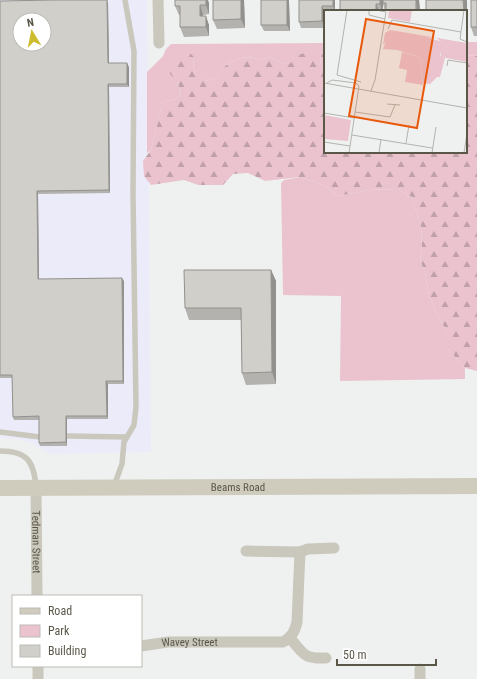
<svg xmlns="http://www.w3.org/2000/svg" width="477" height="679" font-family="'Roboto Condensed',sans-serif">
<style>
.commercial{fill:#ebebfa;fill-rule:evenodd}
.green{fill:#eac3ce}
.forest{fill:url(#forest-firs)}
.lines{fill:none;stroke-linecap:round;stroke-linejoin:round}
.lane{stroke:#cac7bc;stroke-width:5.5}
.street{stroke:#cac7bc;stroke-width:11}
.secondary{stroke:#cfccbd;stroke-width:16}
.wall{fill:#b3b2ae}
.shaded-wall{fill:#92918d}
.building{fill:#d0cfca;stroke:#92918d;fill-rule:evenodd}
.labels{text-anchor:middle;stroke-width:4;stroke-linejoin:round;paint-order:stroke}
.street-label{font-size:11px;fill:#5a5749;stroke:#fff}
.inset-road{fill:none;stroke:#b3b3ae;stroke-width:1}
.view{fill:#e8590c;fill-opacity:0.15;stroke:#e8590c;stroke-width:2}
.inset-edge{fill:none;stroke:#5a5749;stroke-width:2}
</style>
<defs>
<pattern id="forest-firs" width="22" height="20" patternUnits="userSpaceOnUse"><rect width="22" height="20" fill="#eac3ce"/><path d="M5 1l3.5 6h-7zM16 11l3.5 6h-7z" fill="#c1a1a9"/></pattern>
</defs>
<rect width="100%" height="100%" fill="#eff1f1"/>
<path class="commercial" d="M0 0H147L151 452 49 454 34 444 18 439 0 438ZM20 20H44V44H20Z"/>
<g class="green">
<polygon points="466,42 477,42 477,56 466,55"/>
<path d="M325 43V53L321 54 320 65 313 60 294 56 292 63 283 64 270 57 260 60C243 52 224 62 216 78L207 81 196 77 193 67 194 57 177 81 181 94 174 100 163 101 151 150 147 153V72L163 56 166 49 171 44Z"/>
<polygon points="300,177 324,185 338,196 370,190 397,189 412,197 421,227 422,245 420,261 425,272 429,295 437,315 448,333 448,349 465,368 465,379 340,381 341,296 283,295 281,183 284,180"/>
</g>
<path class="forest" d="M177 52 190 53 194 57 193 67 196 76 207 81 216 78C224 62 243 52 260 60L270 57 283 64 291 63 294 56 305 53 320 65 321 54 325 53V152H466V55L477 56V371L465 368 448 349V333L437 315 429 295 425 272 420 261 422 245 421 227 412 197 397 189 370 190 338 196 324 185 300 177 265 181 248 173 233 174 223 185H198L184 180 151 185 144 176 143 161 151 150 163 101 174 100 181 94 177 81 170 74V60Z"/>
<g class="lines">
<g class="lane">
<polyline points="0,432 40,437"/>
<polyline points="67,436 126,437"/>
<path d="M0 451C27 451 34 461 36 487"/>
<polyline points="114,486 122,464 124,442 134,425 136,407 133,192 134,51 125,0"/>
</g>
<g class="street">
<polyline points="158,0 159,43"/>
<path id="s1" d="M36 488 37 596"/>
<polyline points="246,551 300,552 308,549 334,548"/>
<path d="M290 638C304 654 303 659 326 658"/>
<path id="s2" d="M141 646 168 642H283C292 637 295 631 297 622L300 552"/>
<polyline points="38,666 38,679"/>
<polyline points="420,679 420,669"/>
</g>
<path class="secondary" id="s3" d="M0 488 477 486"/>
</g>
<g class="wall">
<polygon points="213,0 244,0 245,28 217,29 213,20"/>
<polygon points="261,0 289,0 289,2 290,31 264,31 261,25"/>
<polygon points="299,0 335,1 335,11 325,11 325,12 324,12 324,28 301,28 299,22"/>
<polygon points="340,0 419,0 420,11 385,11 383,4 383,11 340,11"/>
<polygon points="477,0 477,36 474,36 471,27"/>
<polygon points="0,1 108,3 109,63 129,67 129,87 109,87 110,193 38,194 39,279 124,281 124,384 108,384 108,419 67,419 67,446 40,446 39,443 39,420 14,420 13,417 12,378 0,378"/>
<polygon points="209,3 209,14 203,15 203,16 209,25 209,36 184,37 180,27 180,15 179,15 175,6"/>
<polygon points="271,270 276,281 276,384 246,385 242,373 241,320 189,320 185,308"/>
</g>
<g class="shaded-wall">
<polygon points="107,0 108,3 109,67 108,63"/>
<polygon points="206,0 208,0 209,3 209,14 206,5"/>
<polygon points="241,0 244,0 245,28 241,19"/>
<polygon points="287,0 289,0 289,2 290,31 287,25"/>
<polygon points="333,0 335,0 335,11 333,6"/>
<polygon points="380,0 383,0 383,11 382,11 380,4"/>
<polygon points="416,0 419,0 420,11 417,11"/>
<polygon points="463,0 467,0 467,32 466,29 466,11 464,11"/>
<polygon points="376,4 379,11 376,11"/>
<polygon points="200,5 203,15 203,25 200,16"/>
<polygon points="322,6 324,12 324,28 322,21"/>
<polygon points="206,16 209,25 209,36 206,27"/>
<polygon points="127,63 129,67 129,87 127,84"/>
<polygon points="108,84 109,87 110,193 109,190"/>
<polygon points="37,191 38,194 39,282 38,279"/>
<polygon points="271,270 276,281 276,384 272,372"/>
<polygon points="122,278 124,281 124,384 123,381"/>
<polygon points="106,381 108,384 108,419 107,416"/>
<polygon points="66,416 67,419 67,446 66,442"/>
</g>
<g class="building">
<path d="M54 0H107L108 63H127V84H108L109 190 37 191 38 279 122 278 123 381H106L107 416H66V442L39 443V416L13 417 12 375H0V1ZM20 20H44V44H20Z"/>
<polygon points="175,0 206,0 206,5 200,5 200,16 206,16 206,27 180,27 180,6 175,6"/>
<polygon points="213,0 241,0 241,19 213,20"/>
<rect x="261" y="0" width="26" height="25"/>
<polygon points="299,0 333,0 333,6 322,6 322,21 299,22"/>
<polygon points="340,0 380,0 380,4 376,4 376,11 340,11"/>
<polygon points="383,0 416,0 416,10 417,11 386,11 386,3 383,3"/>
<polygon points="426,0 463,0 464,11 426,11"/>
<rect x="471" y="0" width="6" height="27"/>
<polygon points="184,270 271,270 272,372 242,373 241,308 185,308"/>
</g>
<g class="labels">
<g class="street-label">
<text dy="4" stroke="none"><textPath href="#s3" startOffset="238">Beams Road</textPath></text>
<text dy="4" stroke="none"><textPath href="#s1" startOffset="54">Tedman Street</textPath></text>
<text dy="4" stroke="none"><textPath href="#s2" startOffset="49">Wavey Street</textPath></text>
</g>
</g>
<g transform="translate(324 10)">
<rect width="143" height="143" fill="#eff1f1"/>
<path d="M65 0H88L86 12 64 8ZM66 20 143 33V52L117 47 116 41 120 33 112 28 70 26 66 21V27L59 35 61 23ZM78 42 96 47 99 75 81 72 83 60 75 58ZM0 105 27 110 24 131 0 129Z" fill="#eac3ce"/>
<path d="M66 21 70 26 89 24 120 32 122 35 116 41V46L121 48 116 67H113L106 74 99 73 96 47 73 40 59 39Z" fill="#eac3ce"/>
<path class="inset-road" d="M23 0 13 65 37 72M45 0V5L61 9M140 0 136 29 143 32M64 19 68 10 137 22M123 56 124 50 143 53M0 73 143 98M3 73 8 70 32 73 35 76 25 143M47 81 51 70 62 2 52 0M63 94 76 95M31 102 66 107 71 95M0 103 30 108M28 125 108 138M0 132 26 136M82 133 85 115M55 143 57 129M108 143 112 117M140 143 143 123"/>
<path class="view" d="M42 9 110 21 93 118 25 106Z"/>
<rect width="143" height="143" class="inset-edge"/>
</g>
<rect x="12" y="595" width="130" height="72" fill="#ffffff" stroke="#bdbcb6"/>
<rect x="20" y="608" width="20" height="6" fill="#cfccbd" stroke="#bdbcb6"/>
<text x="48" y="615" font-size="12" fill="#5a5749">Road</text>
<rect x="20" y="625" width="20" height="12" fill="#eac3ce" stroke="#bdbcb6"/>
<text x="48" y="635" font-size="12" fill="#5a5749">Park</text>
<rect x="20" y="645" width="20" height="12" fill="#d0cfca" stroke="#bdbcb6"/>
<text x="48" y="655" font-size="12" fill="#5a5749">Building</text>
<g transform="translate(32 32) rotate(350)"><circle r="19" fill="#ffffff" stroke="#bdbcb6"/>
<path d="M0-3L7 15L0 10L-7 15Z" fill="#cdbd2e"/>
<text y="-6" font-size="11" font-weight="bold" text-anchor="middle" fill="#5a5749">N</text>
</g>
<path d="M337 659v6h99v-6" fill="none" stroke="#5a5749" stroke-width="2"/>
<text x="343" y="659" font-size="12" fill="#5a5749" stroke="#ffffff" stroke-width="3" paint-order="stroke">50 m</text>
</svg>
